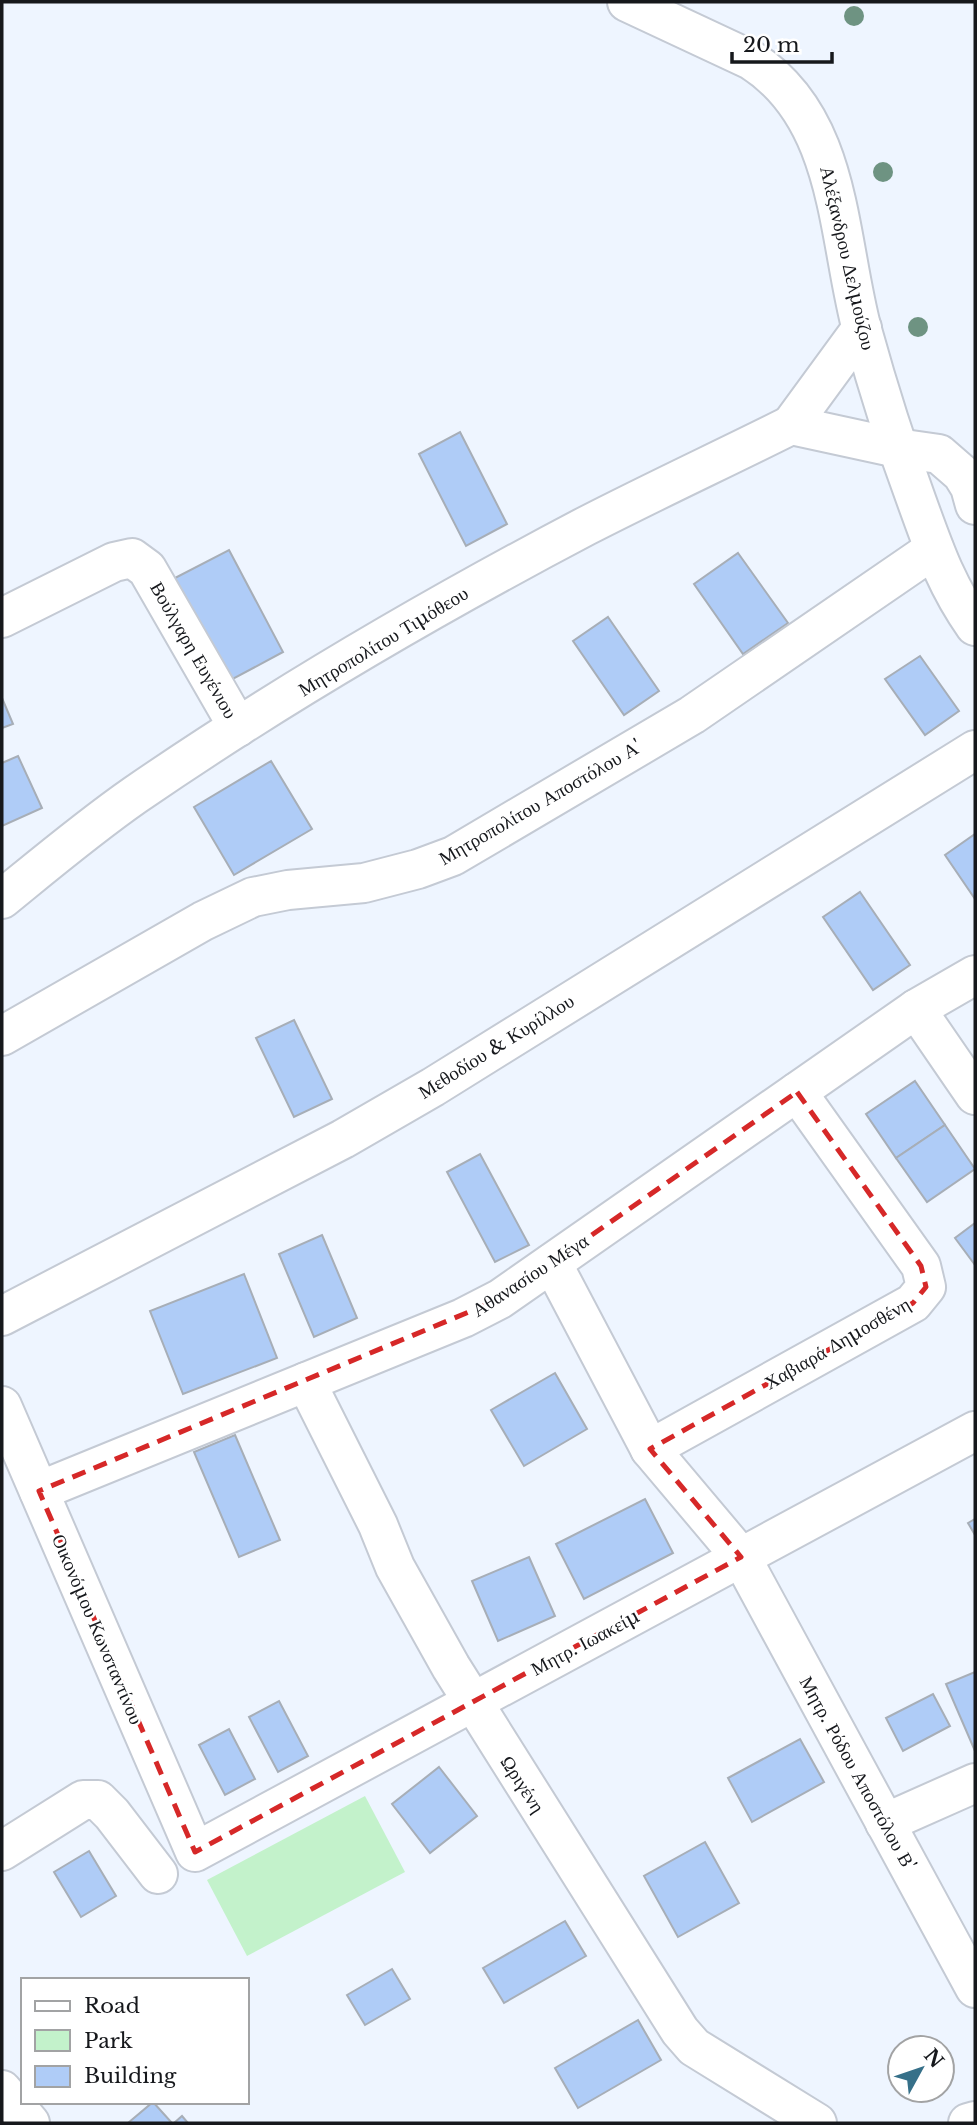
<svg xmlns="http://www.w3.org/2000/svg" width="977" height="2125" font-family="'Libre Baskerville',serif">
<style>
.green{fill:#c3f2cb}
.building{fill:#afccf7;stroke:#a7aeb7;stroke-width:2}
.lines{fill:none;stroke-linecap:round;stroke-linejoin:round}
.minor-casing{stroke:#c4cad4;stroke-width:42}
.minor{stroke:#fff;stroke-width:38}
.tree{fill:#6e9382}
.marked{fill:none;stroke:#d62828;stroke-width:5;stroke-dasharray:14 9;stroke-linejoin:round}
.labels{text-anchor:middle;stroke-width:5;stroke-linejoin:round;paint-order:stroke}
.street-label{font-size:19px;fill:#16181c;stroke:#fff}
</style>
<rect width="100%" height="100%" fill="#eef5ff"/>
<polygon class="green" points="365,1796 405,1872 247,1956 207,1880"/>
<g class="building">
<polygon points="460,432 507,524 466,546 419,454"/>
<polygon points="229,550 283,652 229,681 175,578"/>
<polygon points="738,553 788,623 743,654 694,584"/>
<polygon points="608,617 659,691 624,715 573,641"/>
<polygon points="920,656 959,711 925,735 885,679"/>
<polygon points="2,698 13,724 2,728"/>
<polygon points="18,756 42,808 2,826 2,763"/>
<polygon points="271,761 312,829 234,875 194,807"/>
<polygon points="975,834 975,899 945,855"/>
<polygon points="860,892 910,965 873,990 823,917"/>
<polygon points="294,1020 332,1099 294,1117 256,1038"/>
<polygon points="915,1081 945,1125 896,1158 866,1114"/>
<polygon points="945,1125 975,1169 927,1202 896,1158"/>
<polygon points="480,1154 529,1245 495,1262 447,1172"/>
<polygon points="975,1223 975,1265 955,1238"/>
<polygon points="322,1235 357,1318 314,1337 279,1254"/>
<polygon points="244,1274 277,1358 183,1394 150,1311"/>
<polygon points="555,1373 587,1429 524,1466 491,1410"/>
<polygon points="235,1435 280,1540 239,1557 194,1452"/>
<polygon points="645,1499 673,1553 584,1599 556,1544"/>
<polygon points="975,1519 975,1535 968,1523"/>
<polygon points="529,1557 555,1616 498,1641 472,1581"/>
<polygon points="975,1672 975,1751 946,1684"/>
<polygon points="933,1694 950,1726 903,1751 886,1718"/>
<polygon points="279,1701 308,1756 278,1772 249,1717"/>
<polygon points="229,1729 255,1779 225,1795 199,1745"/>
<polygon points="800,1739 824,1782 752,1822 728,1778"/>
<polygon points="439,1767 477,1816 430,1853 392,1804"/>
<polygon points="705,1842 739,1903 678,1937 644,1876"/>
<polygon points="89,1851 116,1896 81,1917 54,1872"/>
<polygon points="565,1921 586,1956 504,2003 483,1968"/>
<polygon points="392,1969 410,1999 365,2025 347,1995"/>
<polygon points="638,2020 661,2060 578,2108 555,2068"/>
<polygon points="153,2102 172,2123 128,2123"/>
<polygon points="182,2116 188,2123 174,2123"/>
</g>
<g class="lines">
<g class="minor-casing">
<g id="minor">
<path d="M627 2 751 60C842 118 837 236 862 330 878 388 896 445 917 502 934 549 946 585 975 626"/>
<polyline points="862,328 791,425 897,448 939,454 962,474 970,487 975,505"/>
<polyline points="2,618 114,562 132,558 147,569 238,727"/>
<path d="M2 899C45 864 89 827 135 795 279 696 432 607 586 526 654 491 723 459 791 425"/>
<polyline points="916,1009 975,1095"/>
<polyline points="2,1036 203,921 253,897 288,890 364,883 418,869 453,856 692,715 934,549"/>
<polyline points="552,1263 650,1449 741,1557 975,1988"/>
<polyline points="2,1316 343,1139 433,1087 975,750"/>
<polyline points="306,1382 378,1525 395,1567 451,1667 680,2031 694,2047 817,2123"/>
<polyline points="2,1406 195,1852 975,1431"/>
<polyline points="650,1449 913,1303 926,1287 921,1266 797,1092"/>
<polyline points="39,1491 463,1318 500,1299 916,1009 975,975"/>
<polyline points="885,1823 975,1783"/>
<polyline points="2,1851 83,1800 98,1800 112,1814 158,1874"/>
<polyline points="2,2090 30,2123"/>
<polyline points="968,2123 975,2121"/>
</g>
</g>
<use href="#minor" class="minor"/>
</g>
<g class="tree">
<circle cx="854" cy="16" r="10"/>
<circle cx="883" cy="172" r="10"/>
<circle cx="918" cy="327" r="10"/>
</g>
<path class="marked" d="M797 1092 921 1266 926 1287 913 1303 650 1449 741 1557 195 1852 39 1491 500 1299Z"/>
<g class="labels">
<g class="street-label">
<text transform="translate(848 258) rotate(77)" y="7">Αλέξανδρου Δελμούζου</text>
<text transform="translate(383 641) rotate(-31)" y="7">Μητροπολίτου Τιμόθεου</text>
<text transform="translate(194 650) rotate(60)" y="7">Βούλγαρη Ευγένιου</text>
<text transform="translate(540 802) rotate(-30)" y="7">Μητροπολίτου Αποστόλου Α'</text>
<text transform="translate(496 1046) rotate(-32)" y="7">Μεθοδίου &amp; Κυρίλλου</text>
<text transform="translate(530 1275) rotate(-33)" y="7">Αθανασίου Μέγα</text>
<text transform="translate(837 1343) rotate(-30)" y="7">Χαβιαρά Δημοσθένη</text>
<text transform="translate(98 1629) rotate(67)" y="7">Οικονόμου Κωνσταντίνου</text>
<text transform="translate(585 1642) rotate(-28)" y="7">Μητρ. Ιωακείμ</text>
<text transform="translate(858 1773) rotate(61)" y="7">Μητρ. Ρόδου Αποστόλου Β'</text>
<text transform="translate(523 1784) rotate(57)" y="7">Ωριγένη</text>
</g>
</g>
<rect width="977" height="2125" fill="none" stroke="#16181c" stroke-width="7"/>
<rect x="21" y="1978" width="228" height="126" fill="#ffffff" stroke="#a2a3a4" stroke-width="2"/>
<rect x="35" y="2001" width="35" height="10" fill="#ffffff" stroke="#a2a3a4" stroke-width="2"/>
<text x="84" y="2013" font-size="21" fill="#16181c">Road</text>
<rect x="35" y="2030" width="35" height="21" fill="#c3f2cb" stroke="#a2a3a4" stroke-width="2"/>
<text x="84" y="2048" font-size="21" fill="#16181c">Park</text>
<rect x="35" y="2066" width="35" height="21" fill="#afccf7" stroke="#a2a3a4" stroke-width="2"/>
<text x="84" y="2083" font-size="21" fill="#16181c">Building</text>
<g transform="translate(921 2069) rotate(50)"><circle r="33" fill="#ffffff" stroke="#a2a3a4" stroke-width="2"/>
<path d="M0-5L12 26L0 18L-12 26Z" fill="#367089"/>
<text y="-10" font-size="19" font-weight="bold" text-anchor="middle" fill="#16181c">N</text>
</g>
<path d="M732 52v10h100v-10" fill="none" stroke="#16181c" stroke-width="3.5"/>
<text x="743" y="52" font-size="21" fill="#16181c" stroke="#ffffff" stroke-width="5" paint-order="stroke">20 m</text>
</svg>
